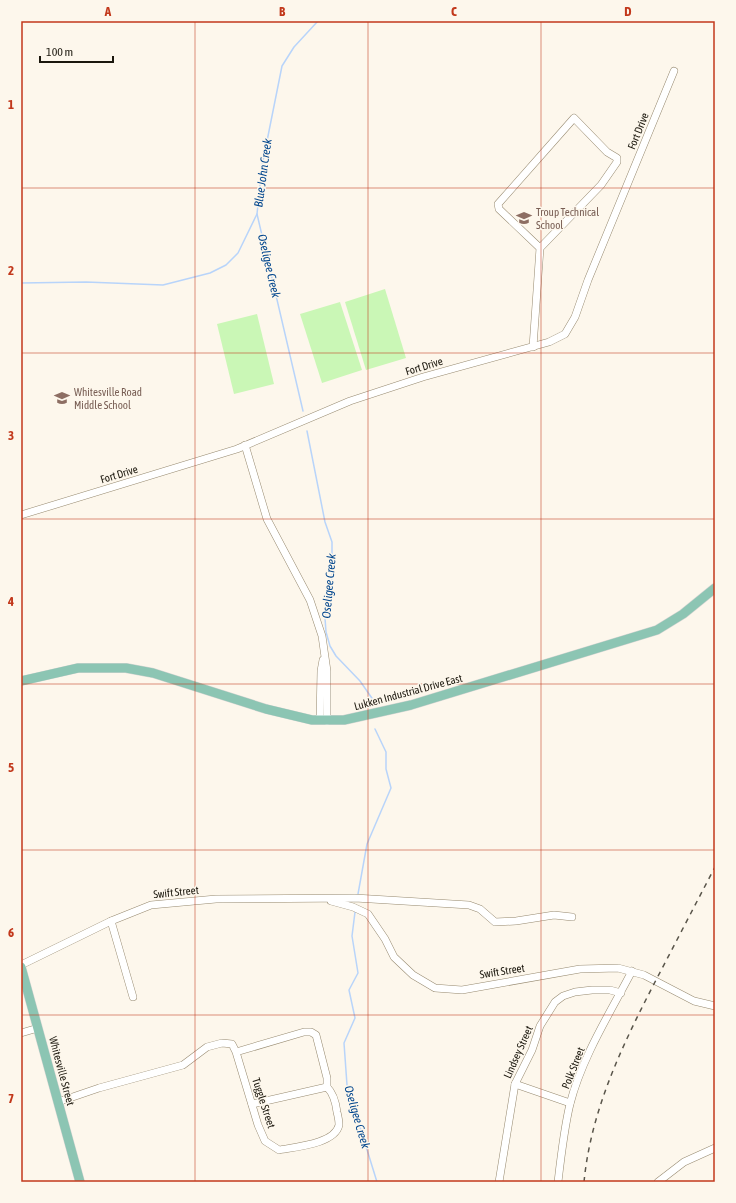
<svg xmlns="http://www.w3.org/2000/svg" width="736" height="1203" font-family="'Asap Condensed',sans-serif">
<style>
.green{fill:#caf7b6}
.lines{fill:none;stroke-linecap:round;stroke-linejoin:round}
.stream{stroke:#b8d4fa;stroke-width:1.5}
.minor-casing{stroke:#978a70;stroke-width:8}
.major-casing{stroke:#d6d5d3;stroke-width:10}
.minor{stroke:#fff;stroke-width:7}
.major{stroke:#8cc5b3;stroke-width:9}
.rail{stroke:#59554a;stroke-width:1.5;stroke-dasharray:5 5;stroke-linecap:butt}
.grid{fill:none;stroke:#c2381b;stroke-width:1;stroke-opacity:0.55}
.labels{text-anchor:middle;stroke-width:3;stroke-linejoin:round;paint-order:stroke}
.street-label{font-size:11px;fill:#1b170d;stroke:#fdf7ec}
.education-label{font-size:11px;fill:#785e54;stroke:#fdf7ec;text-anchor:start}
.water-label{font-size:12px;font-style:italic;fill:#03478e;stroke:#fdf7ec}
.neatline{fill:none;stroke:#c2381b;stroke-width:1.5}
.grid-label{font-size:13px;text-anchor:middle;font-weight:bold;fill:#c2381b}
</style>
<rect width="100%" height="100%" fill="#fdf7ec"/>
<g class="green">
<polygon points="385,289 406,358 366,370 345,302"/>
<polygon points="340,302 362,370 322,383 300,314"/>
<polygon points="257,314 274,384 234,394 217,324"/>
</g>
<g class="lines">
<g class="stream">
<polyline points="257,214 303,411"/>
<polyline points="21,283 86,282 163,285 210,273 226,265 238,253 257,214 262,166 282,66 294,47 318,21"/>
<polyline points="307,431 325,522 332,542 332,578 325,618 326,632 330,646 336,656 360,681 376,704"/>
<polyline points="358,894 367,844 391,788 386,769 386,752 375,729"/>
<polyline points="355,912 352,936 358,973 349,990 355,1018 344,1043 347,1085 377,1182"/>
</g>
<g class="minor-casing">
<g id="minor">
<polyline points="533,347 540,248 601,185 617,162 617,158 607,152 574,118 498,204 499,209 540,248"/>
<polyline points="245,445 267,519 310,600 322,636 327,671 327,721"/>
<polyline points="21,515 237,449 350,401 423,377 549,342 565,334 575,317 588,280 674,71"/>
<polyline points="320,720 321,671 323,660"/>
<polyline points="331,901 353,907 368,914 385,939 394,957 413,975 435,988 462,990 580,969 618,968 644,975 694,1001 715,1006"/>
<polyline points="111,921 133,997"/>
<polyline points="21,965 111,921 151,905 216,899 355,898 469,905 480,909 495,922 516,921 554,915 572,917"/>
<polyline points="21,1033 38,1028"/>
<polyline points="515,1084 570,1103"/>
<path d="M58 1102 99 1088 183 1065 207 1047 222 1043 232 1044 236 1052 258 1125 265 1141 279 1150C295 1147 335 1144 339 1125 339 1121 338 1116 337 1112 336 1104 333 1093 327 1087V1078L316 1035 311 1032H304L236 1052"/>
<polyline points="252,1104 327,1087"/>
<polyline points="499,1182 515,1084 532,1050 540,1026 555,1002 563,996 575,992 592,990 610,990 621,993"/>
<path d="M558 1182C561 1156 564 1129 570 1104 582 1057 610 1013 632 971"/>
<polyline points="658,1182 684,1162 715,1148"/>
</g>
</g>
<g class="major-casing">
<g id="major">
<polyline points="21,681 78,668 126,668 153,673 266,709 312,720 344,720 411,705 657,630 683,614 715,588"/>
<polyline points="21,967 80,1182"/>
</g>
</g>
<use href="#minor" class="minor"/>
<use href="#major" class="major"/>
<path class="rail" d="M584 1182C591 1109 623 1044 656 980 676 942 695 905 715 867"/>
</g>
<path class="grid" d="M195 21V1182M368 21V1182M541 21V1182M21 188H715M21 353H715M21 519H715M21 684H715M21 850H715M21 1015H715"/>
<defs>
<g id="school-bare" transform="scale(1.2)"><path d="M0-5L7-2L0 1L-7-2ZM-4 1L0 2.5L4 1V4Q0 6-4 4Z" fill="#8d6e63" stroke="#fdf7ec" stroke-width="2.5" paint-order="stroke"/></g>
</defs>
<g fill-rule="evenodd">
<use href="#school-bare" x="524" y="218"/>
<use href="#school-bare" x="62" y="398"/>
</g>
<g class="labels">
<g class="street-label">
<text transform="translate(638 131) rotate(-68)" y="4">Fort Drive</text>
<text transform="translate(424 366) rotate(-17)" y="4">Fort Drive</text>
<text transform="translate(119 474) rotate(-17)" y="4">Fort Drive</text>
<text transform="translate(408 692) rotate(-15)" y="4">Lukken Industrial Drive East</text>
<text transform="translate(176 892) rotate(-6)" y="4">Swift Street</text>
<text transform="translate(502 971) rotate(-9)" y="4">Swift Street</text>
<text transform="translate(518 1052) rotate(-66)" y="4">Lindsey Street</text>
<text transform="translate(573 1068) rotate(-68)" y="4">Polk Street</text>
<text transform="translate(62 1071) rotate(75)" y="4">Whitesville Street</text>
<text transform="translate(264 1103) rotate(72)" y="4">Tuggle Street</text>
</g>
<g class="education-label">
<text x="536" y="216">Troup Technical<tspan x="536" dy="13">School</tspan></text>
<text x="74" y="396">Whitesville Road<tspan x="74" dy="13">Middle School</tspan></text>
</g>
<g class="water-label">
<text transform="translate(263 173) rotate(-82)" y="4">Blue John Creek</text>
<text transform="translate(269 266) rotate(77)" y="4">Oseligee Creek</text>
<text transform="translate(329 586) rotate(-85)" y="4">Oseligee Creek</text>
<text transform="translate(357 1117) rotate(74)" y="4">Oseligee Creek</text>
</g>
</g>
<rect width="736" height="1203" fill="none" stroke="#fdf7ec" stroke-width="44"/>
<path d="M40 56v6h73v-6" fill="none" stroke="#1b170d" stroke-width="2"/>
<text x="46" y="56" font-size="12" fill="#1b170d" stroke="#fdf7ec" stroke-width="3" paint-order="stroke">100 m</text>
<rect x="22" y="22" width="692" height="1159" class="neatline"/>
<g class="grid-label">
<text x="108" y="16">A</text>
<text x="282" y="16">B</text>
<text x="454" y="16">C</text>
<text x="628" y="16">D</text>
<text x="11" y="109">1</text>
<text x="11" y="275">2</text>
<text x="11" y="440">3</text>
<text x="11" y="606">4</text>
<text x="11" y="772">5</text>
<text x="11" y="937">6</text>
<text x="11" y="1103">7</text>
</g>
</svg>
